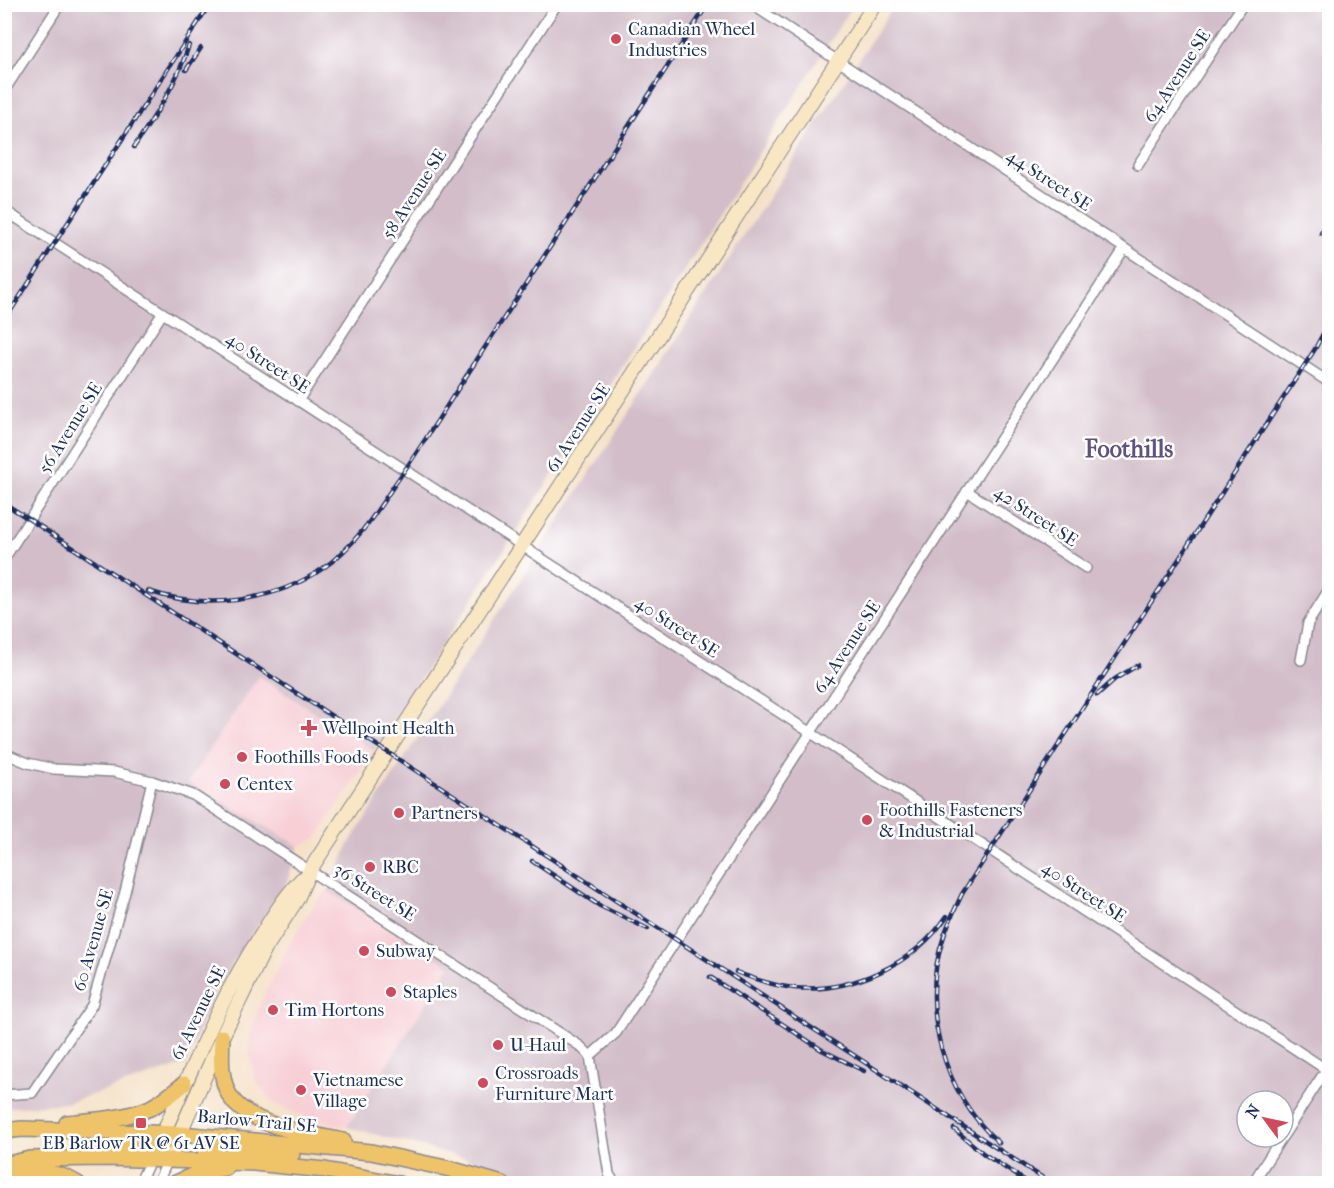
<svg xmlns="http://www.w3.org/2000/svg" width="1334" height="1188" font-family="'IM FELL French Canon',serif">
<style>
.built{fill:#f7cfd5}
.industrial{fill:#d2bdc8;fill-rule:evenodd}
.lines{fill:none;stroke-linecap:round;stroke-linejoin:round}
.street-casing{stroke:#888892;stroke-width:12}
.secondary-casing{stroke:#888892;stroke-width:16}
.primary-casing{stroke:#888892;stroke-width:18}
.street{stroke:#fff;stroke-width:9}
.secondary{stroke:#f9e7c3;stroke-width:14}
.primary{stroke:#efc469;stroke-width:15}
.rail-casing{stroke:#1b2f5e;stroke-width:4.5}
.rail{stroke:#fff;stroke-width:2;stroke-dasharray:7;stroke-linecap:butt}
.poi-dot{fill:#d1495b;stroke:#fff;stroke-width:2}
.labels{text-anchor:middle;stroke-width:5;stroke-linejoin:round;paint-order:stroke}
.poi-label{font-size:18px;fill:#1b2f5e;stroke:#fff;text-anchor:start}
.street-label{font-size:18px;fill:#1b2f5e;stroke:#fff}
.district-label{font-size:24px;font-weight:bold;fill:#5f5180;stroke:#fff}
</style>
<rect width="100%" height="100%" fill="#fff"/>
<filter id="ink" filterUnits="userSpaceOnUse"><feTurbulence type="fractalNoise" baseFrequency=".0167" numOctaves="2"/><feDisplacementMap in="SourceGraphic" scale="12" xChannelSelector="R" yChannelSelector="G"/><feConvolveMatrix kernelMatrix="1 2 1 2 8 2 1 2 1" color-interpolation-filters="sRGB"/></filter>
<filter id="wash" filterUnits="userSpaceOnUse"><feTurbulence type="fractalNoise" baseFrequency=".008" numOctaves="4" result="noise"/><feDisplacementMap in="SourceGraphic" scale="24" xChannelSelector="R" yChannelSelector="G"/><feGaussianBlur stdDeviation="1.35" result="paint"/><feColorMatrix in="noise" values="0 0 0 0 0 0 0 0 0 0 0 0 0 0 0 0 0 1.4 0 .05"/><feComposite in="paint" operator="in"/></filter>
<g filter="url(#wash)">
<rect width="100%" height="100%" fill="#f5e1c7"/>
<g class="built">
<polygon points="259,675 374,751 316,838 299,846 188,783"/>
<polygon points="328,891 450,966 347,1127 292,1112 274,1104 256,1081 249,1053 251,1027 263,998 287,949 314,904"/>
</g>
<g class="industrial">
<polygon points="4,5 853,5 657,313 374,751 259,676 188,782 299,846 287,882 213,993 186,1064 67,1103 5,1108"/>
<path d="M894 5H1329V1183H558L347 1127 450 966 328 891 350 842ZM1247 1101H1283V1137H1247Z"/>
</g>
</g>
<g filter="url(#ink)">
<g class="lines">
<g class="street-casing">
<g id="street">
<polyline points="751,4 1330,383"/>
<polyline points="4,91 60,4"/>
<polyline points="1138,165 1243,4"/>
<polyline points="4,210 811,733 1330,1072"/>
<polyline points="298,401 557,4"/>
<polyline points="967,491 1086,568"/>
<polyline points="4,559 162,314"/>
<polyline points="1301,660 1308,623 1330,588"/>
<polyline points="4,753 28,763 54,769 114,772 152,781 193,795 580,1046 590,1056 609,1174 615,1184"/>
<polyline points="590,1056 616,1033 1124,249"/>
<polyline points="4,1095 32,1093 92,1005 125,892 152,781"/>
<polyline points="1283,1136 1326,1070"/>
<polyline points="139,1184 151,1158"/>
<polyline points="157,1184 168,1160"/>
<polyline points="1252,1184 1282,1137"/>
</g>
</g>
<g class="secondary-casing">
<g id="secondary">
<path d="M159 1142C191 1072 219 999 262 934 274 914 286 895 302 879"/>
<polyline points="168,1160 222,1037 263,952 297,899 310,870 875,4"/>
</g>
</g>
<g class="primary-casing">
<g id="primary">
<path d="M222 1037C221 1058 219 1086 235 1103 259 1128 311 1134 343 1141"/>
<path d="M67 1123C94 1120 125 1119 150 1108 162 1102 173 1093 184 1084"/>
<polyline points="4,1131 22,1129 181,1134 371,1152 450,1169 502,1184"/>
<path d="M80 1148C100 1147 163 1149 177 1138"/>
<polyline points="205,1151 292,1154"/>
<polyline points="4,1165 30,1159 108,1158 254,1163 325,1170 399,1184"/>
<path d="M7 1170C32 1171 56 1170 78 1184"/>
<polyline points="174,1184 198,1173 225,1168"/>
</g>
</g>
<use href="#street" class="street"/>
<use href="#secondary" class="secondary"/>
<use href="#primary" class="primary"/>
<g class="rail-casing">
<g id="rail">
<polyline points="186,70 201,48"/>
<path d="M134 147C156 114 177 83 189 45"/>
<polyline points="1321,233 1330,222"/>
<polyline points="4,321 210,4"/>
<polyline points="4,503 1052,1184"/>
<path d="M148 591C204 610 272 603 322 569 354 547 374 516 395 484 420 449 442 413 465 378 546 253 627 129 708 4"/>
<polyline points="1097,695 1115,679 1138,665"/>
<polyline points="532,861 600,906 648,929"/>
<path d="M736 972C754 979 774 986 794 988 851 993 915 964 947 916"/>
<polyline points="710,977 822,1050 864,1071"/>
<polyline points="954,1129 984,1154 1030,1184"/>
<path d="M999 1143C943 1093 919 1008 944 936 949 921 956 907 962 894L1315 349 1330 320"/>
</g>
</g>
<use href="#rail" class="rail"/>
</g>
</g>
<g class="poi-dot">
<circle cx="616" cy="39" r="6"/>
<path d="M306 719h6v6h6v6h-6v6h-6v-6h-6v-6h6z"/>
<circle cx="242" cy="757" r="6"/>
<circle cx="225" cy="784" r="6"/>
<circle cx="399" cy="813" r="6"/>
<circle cx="867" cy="820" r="6"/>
<circle cx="370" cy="867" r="6"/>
<circle cx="364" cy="951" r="6"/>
<circle cx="391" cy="992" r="6"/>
<circle cx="273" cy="1010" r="6"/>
<circle cx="498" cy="1045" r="6"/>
<circle cx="483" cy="1083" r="6"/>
<circle cx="301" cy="1090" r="6"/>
<rect x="135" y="1117" width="12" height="12" rx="3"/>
</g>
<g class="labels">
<g class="poi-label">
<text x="628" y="35">Canadian Wheel<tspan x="628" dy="21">Industries</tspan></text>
<text x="322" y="734">Wellpoint Health</text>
<text x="254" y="763">Foothills Foods</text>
<text x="237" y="790">Centex</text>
<text x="879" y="816">Foothills Fasteners<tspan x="879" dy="21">&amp; Industrial</tspan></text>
<text x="411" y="819">Partners</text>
<text x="382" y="873">RBC</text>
<text x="376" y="957">Subway</text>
<text x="403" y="998">Staples</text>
<text x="285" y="1016">Tim Hortons</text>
<text x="510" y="1051">U-Haul</text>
<text x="495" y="1079">Crossroads<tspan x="495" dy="21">Furniture Mart</tspan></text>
<text x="313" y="1086">Vietnamese<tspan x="313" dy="21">Village</tspan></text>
<text x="141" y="1149" text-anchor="middle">EB Barlow TR @ 61 AV SE</text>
</g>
<g class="street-label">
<text transform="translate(1177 76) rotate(-57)" y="6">64 Avenue SE</text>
<text transform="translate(1049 180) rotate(33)" y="6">44 Street SE</text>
<text transform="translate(414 194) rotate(-57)" y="6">58 Avenue SE</text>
<text transform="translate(268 363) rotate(33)" y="6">40 Street SE</text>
<text transform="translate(70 428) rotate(-58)" y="6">56 Avenue SE</text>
<text transform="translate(578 428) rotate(-57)" y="6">61 Avenue SE</text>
<text transform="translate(1036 516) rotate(33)" y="6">42 Street SE</text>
<text transform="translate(677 627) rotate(33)" y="6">40 Street SE</text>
<text transform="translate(847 647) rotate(-57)" y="6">64 Avenue SE</text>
<text transform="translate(375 892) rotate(32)" y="6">36 Street SE</text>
<text transform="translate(1084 892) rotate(33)" y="6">40 Street SE</text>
<text transform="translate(93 940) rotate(-74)" y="6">60 Avenue SE</text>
<text transform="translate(198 1013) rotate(-64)" y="6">61 Avenue SE</text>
<text transform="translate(257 1121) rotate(5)" y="6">Barlow Trail SE</text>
</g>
<g class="district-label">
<text x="1129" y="457">Foothills</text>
</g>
</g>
<rect width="1334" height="1188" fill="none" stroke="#fff" stroke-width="24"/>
<g transform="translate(1265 1119) rotate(303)"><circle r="28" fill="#ffffff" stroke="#a4acbf" stroke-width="1.5"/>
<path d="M0-4.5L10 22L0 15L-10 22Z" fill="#d1495b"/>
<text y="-9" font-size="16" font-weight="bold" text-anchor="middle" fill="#1b2f5e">N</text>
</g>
</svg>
